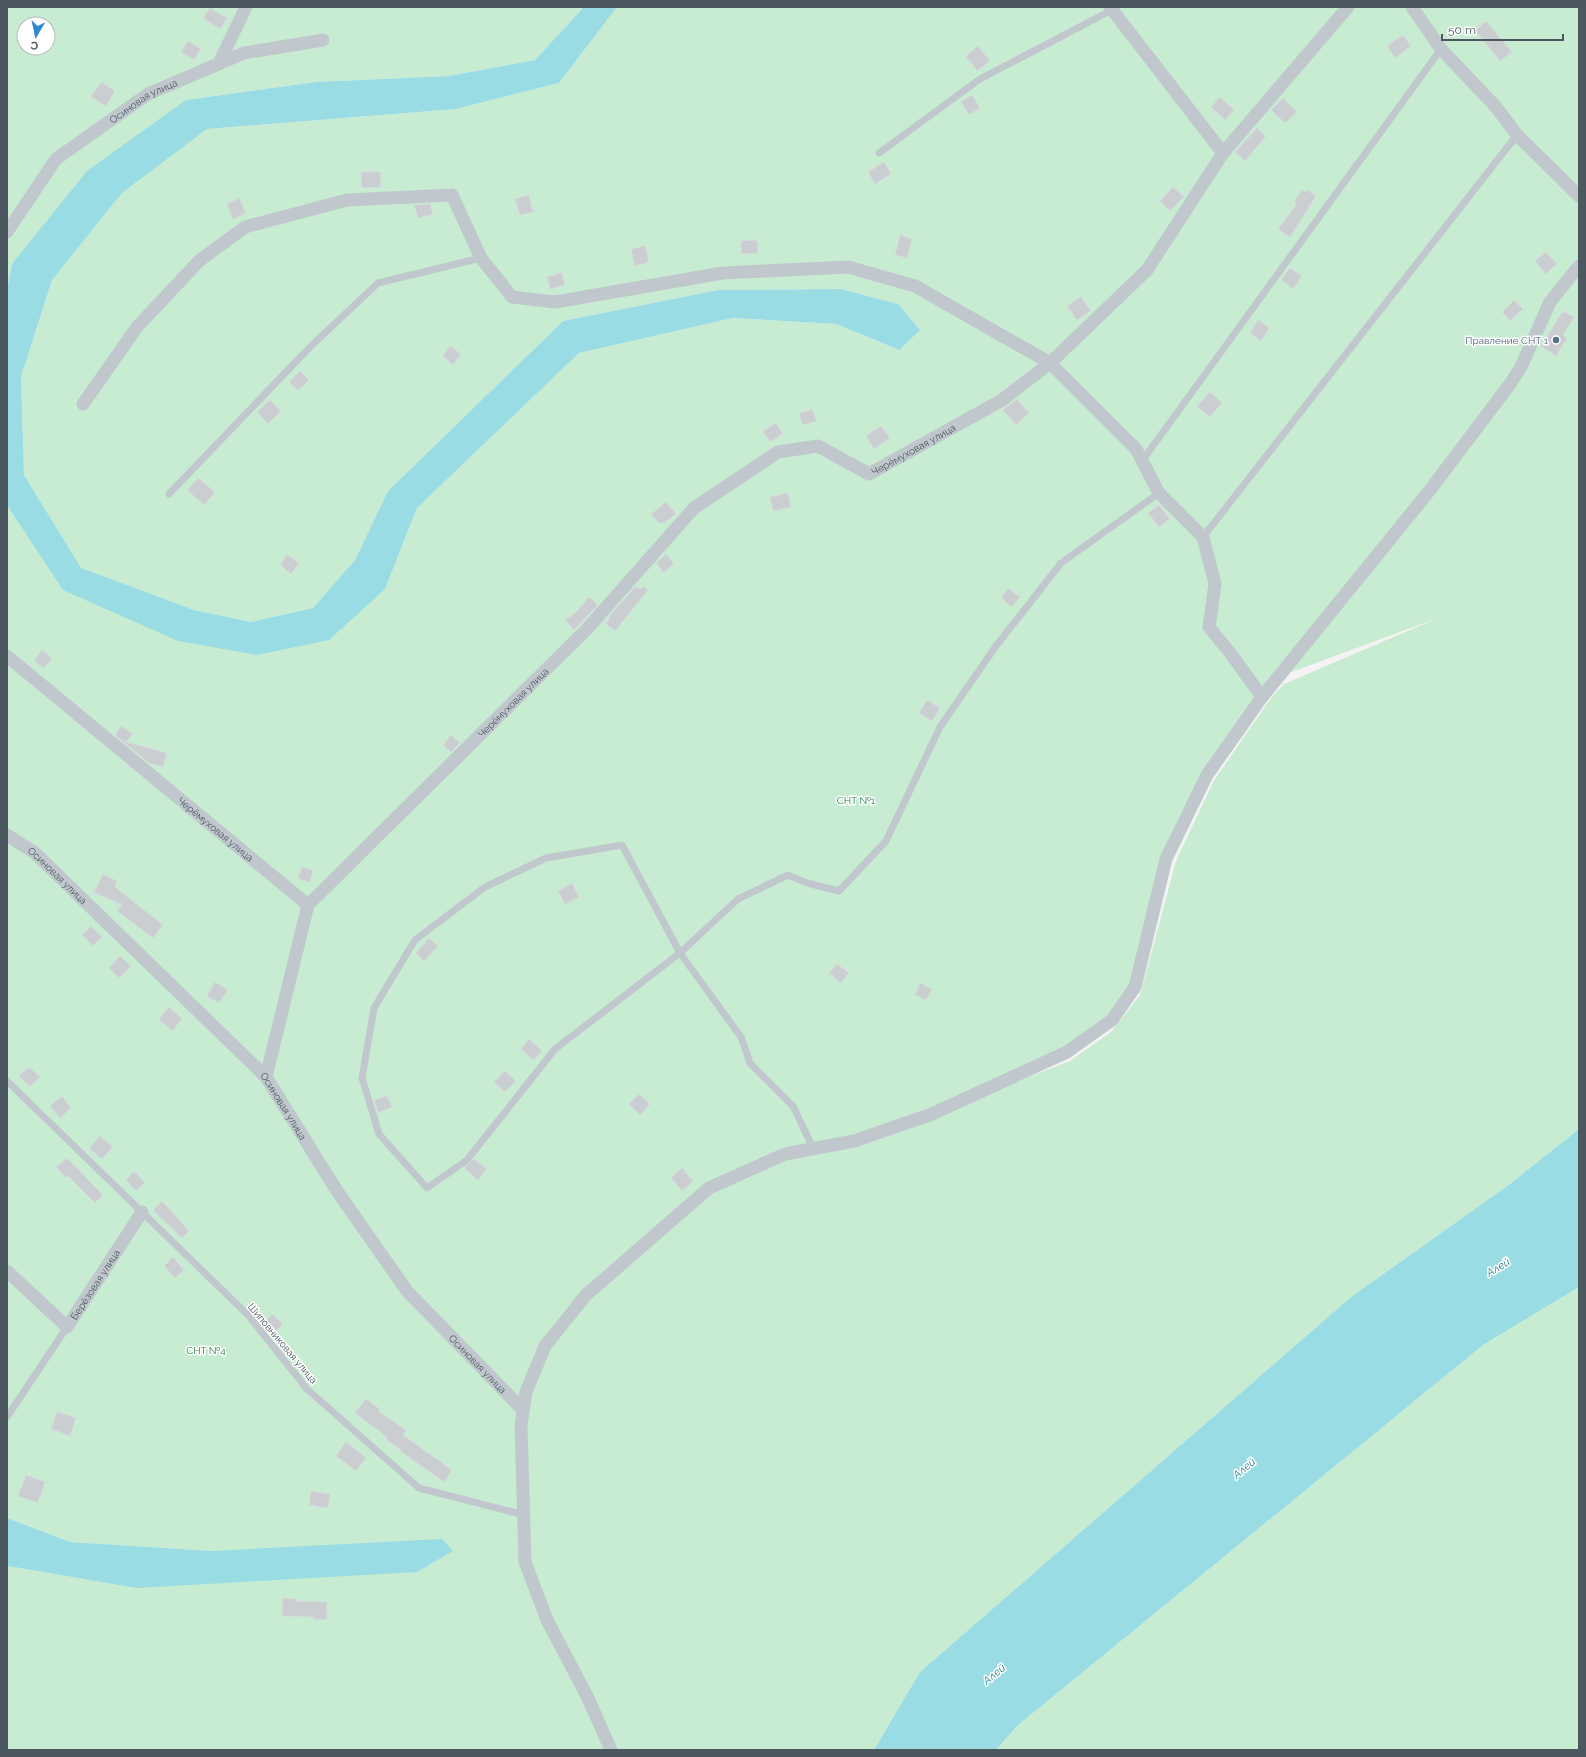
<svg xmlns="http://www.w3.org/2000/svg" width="1586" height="1757" font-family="Raleway,sans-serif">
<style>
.green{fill:#c7ecd2;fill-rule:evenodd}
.water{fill:#99dce4}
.building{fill:#caced1;stroke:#d8dadd}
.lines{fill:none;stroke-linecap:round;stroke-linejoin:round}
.lane{stroke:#c0c8cd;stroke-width:7}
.street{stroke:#c0c8cd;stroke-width:13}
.service-dot{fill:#5c6f8a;stroke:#fff;stroke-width:1.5}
.labels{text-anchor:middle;stroke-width:3;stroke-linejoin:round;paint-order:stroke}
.street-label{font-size:10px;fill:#4c585f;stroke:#fff}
.service-label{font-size:10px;fill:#4e5e75;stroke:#fff;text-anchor:end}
.park-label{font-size:10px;fill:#227b45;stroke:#fff}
.water-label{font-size:11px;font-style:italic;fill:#1a808c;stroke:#fff}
</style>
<rect width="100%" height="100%" fill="#f5f3f3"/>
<g class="green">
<path d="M7 7H584L535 60 449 76 316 82 186 100 12 264 7 290ZM24 24H48V48H24Z"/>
<path d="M617 7H1579V1129L1510 1184 1351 1297 920 1672 874 1750H7V1565L136 1588 213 1551 70 1542 7 1518V505L64 590 257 655 385 589 417 508 579 353 733 318 836 324 898 350V304L841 289 718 290 563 321 388 491 355 560 313 608 251 622 194 610 81 569 24 475 21 377 52 280 122 193 207 129 456 109 559 83ZM1438 618 1284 684 1271 698 1213 782 1176 861 1140 995 1111 1032 1070 1061 938 1111 1066 1048 1102 1022 1135 987 1166 859 1205 772 1278 677Z"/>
<polygon points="1579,1287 1579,1750 996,1750 1017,1726 1483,1345"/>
</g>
<g class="water">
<polygon points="584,7 617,7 559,83 456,109 207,129 122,193 52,280 21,377 24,475 81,568 194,610 251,622 313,608 355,560 388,491 563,321 718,290 841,289 898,304 920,330 899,350 836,324 733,318 579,353 417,508 385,589 329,640 257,655 178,641 63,590 7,505 7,290 12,264 87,171 186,100 316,82 449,76 535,60"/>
<polygon points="1579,1129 1579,1287 1483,1345 1017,1726 996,1750 874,1750 920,1672 1351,1297 1510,1184"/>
<polygon points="7,1518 70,1542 213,1551 442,1539 453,1551 417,1572 136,1588 9,1566 7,1565"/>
</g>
<g class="building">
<polygon points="210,8 227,18 220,29 203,18"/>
<polygon points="1486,21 1512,52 1500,61 1475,30"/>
<polygon points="1403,35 1411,46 1395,58 1387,46"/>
<polygon points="188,41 201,49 194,60 181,52"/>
<polygon points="978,46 990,61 977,71 966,56"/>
<polygon points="101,82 115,91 106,106 91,97"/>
<polygon points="972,95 980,108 969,115 961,102"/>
<polygon points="1220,97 1234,110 1225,120 1211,107"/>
<polygon points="1283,98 1297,112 1285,123 1271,110"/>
<polygon points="1257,128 1266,136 1245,161 1235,152"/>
<polygon points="884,162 891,174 875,184 868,172"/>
<polygon points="361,172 380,172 381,187 362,188"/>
<polygon points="1173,187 1184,197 1170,211 1160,201"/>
<polygon points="1302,190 1305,192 1307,190 1316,196 1290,237 1278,229 1297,204 1294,202"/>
<polygon points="529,195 533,212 520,215 515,199"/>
<polygon points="239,198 246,213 233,219 227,204"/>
<polygon points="430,204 433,214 418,218 414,205"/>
<polygon points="900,235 912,239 907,258 895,255"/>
<polygon points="757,240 758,253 741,254 741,241"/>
<polygon points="645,246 649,262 635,266 631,249"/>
<polygon points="1546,252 1557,264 1546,274 1535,261"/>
<polygon points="1290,268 1302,276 1293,289 1281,280"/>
<polygon points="562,273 565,285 550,289 547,277"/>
<polygon points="1081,297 1091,311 1077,320 1067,306"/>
<polygon points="1514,300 1523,309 1510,321 1502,312"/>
<polygon points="1563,311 1574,317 1563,335 1567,338 1556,356 1541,346"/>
<polygon points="1258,320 1269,328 1261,341 1250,333"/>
<polygon points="450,346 461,354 453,365 443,356"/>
<polygon points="300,371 309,380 298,391 289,382"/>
<polygon points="1210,392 1222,403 1210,417 1197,407"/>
<polygon points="1017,399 1029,413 1016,425 1003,410"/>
<polygon points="270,400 281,411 268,424 257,412"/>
<polygon points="812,409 817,421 803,425 799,414"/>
<polygon points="776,423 783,434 770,442 763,431"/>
<polygon points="881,426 890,438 874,449 866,436"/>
<polygon points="198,478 215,492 204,505 187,490"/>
<polygon points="788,493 791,507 773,511 770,497"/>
<polygon points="666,502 676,514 664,523 659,523 651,514"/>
<polygon points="1159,505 1170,519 1159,527 1148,513"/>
<polygon points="666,554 674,563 664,573 656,563"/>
<polygon points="287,555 299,563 291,574 280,565"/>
<polygon points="636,586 640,589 644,586 648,590 615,631 606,624 610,618 609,616"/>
<polygon points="1008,588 1020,597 1012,607 1001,598"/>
<polygon points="589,597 598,605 574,630 565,620 576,612"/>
<polygon points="42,650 52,658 44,668 34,661"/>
<polygon points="927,700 940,708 932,721 919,713"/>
<polygon points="121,726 133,734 126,742 167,753 163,767 149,763 115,735"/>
<polygon points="451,735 460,743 451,752 443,745"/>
<polygon points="302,867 313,870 310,882 298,879"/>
<polygon points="103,874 117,881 115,887 163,925 153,938 117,911 122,905 94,892"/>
<polygon points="572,883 579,897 565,904 558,891"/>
<polygon points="91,926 102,937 93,946 82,935"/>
<polygon points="429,938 438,946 424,961 416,953"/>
<polygon points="120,956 131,966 119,978 109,968"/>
<polygon points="837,964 849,973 841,983 829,973"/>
<polygon points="215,982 228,990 219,1003 207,996"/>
<polygon points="920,983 932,989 926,1000 915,995"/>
<polygon points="169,1007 182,1019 172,1031 159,1019"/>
<polygon points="529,1039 542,1051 533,1060 521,1049"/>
<polygon points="29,1067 40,1077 30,1087 19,1076"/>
<polygon points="505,1071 516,1081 505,1092 494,1082"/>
<polygon points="639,1094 650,1104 640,1115 629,1104"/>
<polygon points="62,1096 71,1108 60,1118 50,1106"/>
<polygon points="387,1096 392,1107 378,1113 374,1100"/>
<polygon points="100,1136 113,1147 102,1159 89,1148"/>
<polygon points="67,1158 103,1195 95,1203 68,1176 66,1178 56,1167"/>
<polygon points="474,1159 487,1169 478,1180 464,1168"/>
<polygon points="682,1168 693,1181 682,1191 671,1178"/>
<polygon points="134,1171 145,1183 136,1191 126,1180"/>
<polygon points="162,1201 189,1231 182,1238 153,1210"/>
<polygon points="173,1257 184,1270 175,1278 164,1266"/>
<polygon points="272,1314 283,1324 274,1333 264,1323"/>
<polygon points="366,1399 380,1409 378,1411 406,1430 403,1435 452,1470 444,1482 400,1451 401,1450 386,1439 387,1437 355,1413"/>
<polygon points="57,1412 76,1418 70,1436 51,1429"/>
<polygon points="346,1442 366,1458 356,1471 336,1456"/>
<polygon points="26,1475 45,1482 38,1503 18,1496"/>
<polygon points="311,1491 330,1494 328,1508 309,1505"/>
<polygon points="283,1598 296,1599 296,1601 327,1602 327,1620 313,1619 313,1617 282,1616"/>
</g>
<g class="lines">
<g class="lane">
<polyline points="879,153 980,79 1112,10"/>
<polyline points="1142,461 1441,49"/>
<polyline points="169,494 310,347 378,283 481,258"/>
<polyline points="1203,537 1517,135"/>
<polyline points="7,1081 249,1316 307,1389 419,1488 524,1515"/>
<polyline points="813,1148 793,1106 750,1063 741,1037 680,953 622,845 546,858 485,887 415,940 374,1008 362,1078 379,1134 427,1188 467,1160 555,1049 680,953 738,899 788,875 807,883 839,891 886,841 940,727 996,646 1061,563 1159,493"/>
<polyline points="7,1417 67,1327"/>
</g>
<g class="street">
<polyline points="1110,7 1223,153"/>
<polyline points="1412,7 1441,49 1496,107 1517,135 1579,196"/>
<polyline points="219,63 246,7"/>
<path id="s1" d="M7 232 56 159 148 94 244 53 323 40"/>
<polyline points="83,404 137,327 199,261 245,227 347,200 452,195 481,258 512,297 555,302 723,273 848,267 915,286 1050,363 1136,449 1159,493 1203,537 1215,584 1209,627 1231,654 1262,697"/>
<path id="s2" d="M7 656 308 905 586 630 694 508 778 452 818 446 869 474 1002 400 1050 363 1147 270 1223 153 1348 7"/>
<path id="s3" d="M7 835 35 853 266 1077 337 1191 407 1291 523 1410"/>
<polyline points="266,1077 308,905"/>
<path id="s4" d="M7 1271 67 1327 142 1212"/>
<polyline points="611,1750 587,1696 547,1620 525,1562 521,1425 526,1392 545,1346 586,1295 709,1188 785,1154 854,1141 932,1114 1067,1052 1112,1020 1135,987 1166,859 1207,775 1262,697 1430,490 1510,384 1521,367 1550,302 1579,266"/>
</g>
</g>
<circle class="service-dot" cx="1556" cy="340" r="4"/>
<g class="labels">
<g class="street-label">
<text dy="4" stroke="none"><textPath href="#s1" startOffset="193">Осиновая улица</textPath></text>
<text dy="4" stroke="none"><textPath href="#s2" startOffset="1195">Черёмуховая улица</textPath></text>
<text dy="4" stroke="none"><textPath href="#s2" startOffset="679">Черёмуховая улица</textPath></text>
<text dy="4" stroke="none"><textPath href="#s2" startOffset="271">Черёмуховая улица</textPath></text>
<text dy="4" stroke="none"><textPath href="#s3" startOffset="65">Осиновая улица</textPath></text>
<text dy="4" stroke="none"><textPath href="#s3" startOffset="389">Осиновая улица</textPath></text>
<text dy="4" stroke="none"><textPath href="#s4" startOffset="133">Берёзовая улица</textPath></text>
<text transform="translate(283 1343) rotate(50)" y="4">Шиповниковая улица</text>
<text dy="4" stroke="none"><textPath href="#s3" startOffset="713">Осиновая улица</textPath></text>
</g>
<g class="service-label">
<text x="1548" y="344">Правление СНТ 1</text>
</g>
<g class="park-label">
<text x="856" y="804">СНТ №1</text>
<text x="206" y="1354">СНТ №4</text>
</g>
<g class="water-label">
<text transform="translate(1498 1267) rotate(-32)" y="4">Алей</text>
<text transform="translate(1244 1468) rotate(-40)" y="4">Алей</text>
<text transform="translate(994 1674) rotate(-40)" y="4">Алей</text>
</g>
</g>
<rect width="1586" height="1757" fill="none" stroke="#4c585f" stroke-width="16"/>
<g transform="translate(36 36) rotate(189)"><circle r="19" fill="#ffffff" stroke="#b7bcbf"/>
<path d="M0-3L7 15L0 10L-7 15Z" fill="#2f87d3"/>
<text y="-6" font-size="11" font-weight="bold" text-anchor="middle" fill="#4c585f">С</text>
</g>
<path d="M1442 34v6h121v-6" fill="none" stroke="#4c585f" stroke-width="2"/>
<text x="1448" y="34" font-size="12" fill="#4c585f" stroke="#ffffff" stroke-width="3" paint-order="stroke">50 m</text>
</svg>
